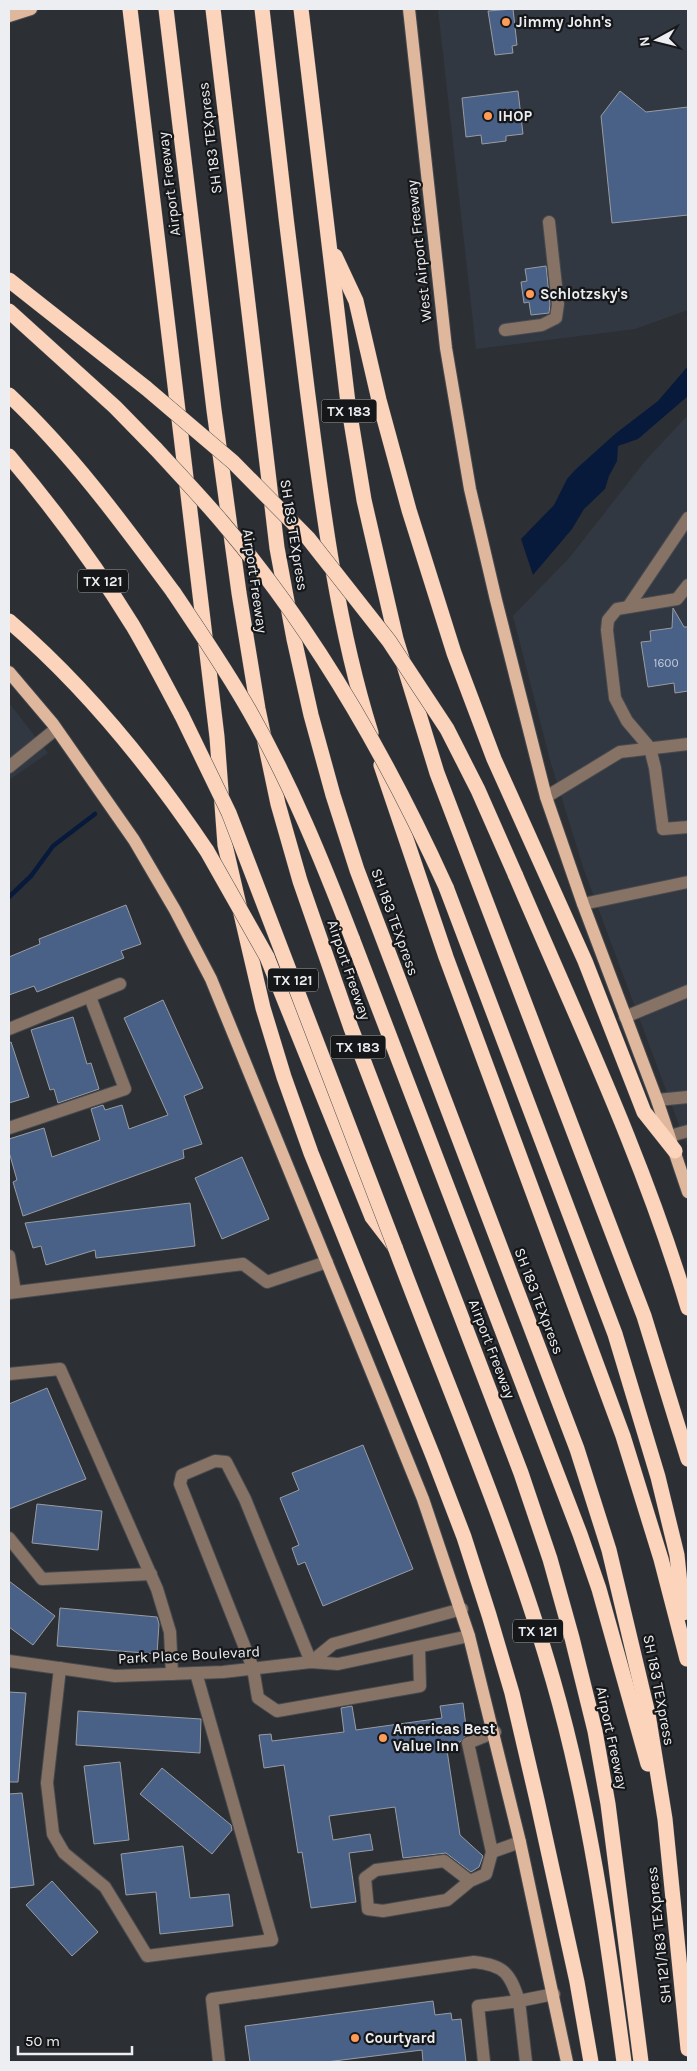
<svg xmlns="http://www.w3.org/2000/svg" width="697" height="2071" font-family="Karla,sans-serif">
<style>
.built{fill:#323842}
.water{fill:#071a3b}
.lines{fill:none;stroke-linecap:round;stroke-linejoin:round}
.stream{stroke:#071a3b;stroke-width:4.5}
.building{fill:#496087;stroke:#999ca2}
.minor-casing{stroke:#474a4f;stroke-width:14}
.major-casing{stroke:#474a4f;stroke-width:14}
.highway-casing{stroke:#474a4f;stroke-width:16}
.minor{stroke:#877366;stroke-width:12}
.major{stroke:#dfb79d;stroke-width:12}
.highway{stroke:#fbd4bb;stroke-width:15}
.highway-bridge-casing{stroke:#474a4f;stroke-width:16;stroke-linecap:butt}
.highway-bridge{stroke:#fbd4bb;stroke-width:15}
.poi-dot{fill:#fe9c57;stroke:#161719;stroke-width:2}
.labels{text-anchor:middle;stroke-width:4.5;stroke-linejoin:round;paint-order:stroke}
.number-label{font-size:12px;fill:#c3cad7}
.shield{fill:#161719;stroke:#acaeb1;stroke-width:1}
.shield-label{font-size:14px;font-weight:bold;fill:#eceef2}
.poi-label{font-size:15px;font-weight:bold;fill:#eceef2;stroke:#161719;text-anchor:start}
.street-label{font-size:15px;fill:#eceef2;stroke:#161719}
</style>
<rect width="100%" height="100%" fill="#2c2f34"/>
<g class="built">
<polygon points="438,9 688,9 688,310 635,329 476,349"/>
<polygon points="688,415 688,1149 584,870 550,760 513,616 570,557 646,460"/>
<polygon points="9,703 48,753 9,780"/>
</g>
<polygon class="water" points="688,366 688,396 638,439 618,446 617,461 609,476 605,489 584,509 572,529 533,575 521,539 554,505 567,479 575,470 615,434 658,401"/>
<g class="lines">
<polyline class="stream" points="9,897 31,876 53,846 95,814"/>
</g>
<g class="building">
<polygon points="513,9 517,45 512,46 513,53 495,55 488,11"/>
<polygon points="518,91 523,134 506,136 506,141 482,144 481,135 466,137 462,98"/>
<polygon points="620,91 646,112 688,107 688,215 612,223 601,116"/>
<polygon points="546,266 550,304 549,313 531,315 529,302 524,303 521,282 527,281 525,269"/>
<polygon points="673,608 684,627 688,627 688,691 675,693 674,683 648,687 641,642 651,641 650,631 672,628"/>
<polygon points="126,905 141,944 121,951 124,958 37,992 34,986 9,995 9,957 40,944 39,939"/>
<polygon points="163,1000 203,1088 184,1096 202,1144 183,1150 184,1158 23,1216 13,1182 17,1180 9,1152 9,1139 44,1128 52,1157 100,1140 91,1109 103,1105 105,1110 122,1105 129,1129 168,1115 124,1018"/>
<polygon points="73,1017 87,1064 91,1063 99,1089 58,1103 54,1089 50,1090 31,1030"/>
<polygon points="11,1042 29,1097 9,1103 9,1043"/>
<polygon points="242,1157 269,1219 222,1239 195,1178"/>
<polygon points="190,1203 195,1246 96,1258 95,1250 46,1265 41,1246 33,1248 25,1223"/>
<polygon points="47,1388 86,1479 9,1509 9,1404"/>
<polygon points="363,1445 413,1569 323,1606 305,1562 298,1565 292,1548 299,1545 280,1498 299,1490 292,1473"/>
<polygon points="37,1504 102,1511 98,1550 32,1543"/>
<polygon points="9,1581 55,1616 33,1645 9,1627"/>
<polygon points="60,1608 157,1617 159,1624 157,1654 57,1646"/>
<polygon points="9,1692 26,1693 18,1782 9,1782"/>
<polygon points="463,1703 467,1734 460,1742 446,1744 460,1835 483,1856 479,1867 471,1872 446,1853 403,1858 395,1807 329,1816 333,1840 370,1834 373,1850 349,1853 356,1902 311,1908 302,1852 298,1853 284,1765 264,1768 259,1735 271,1734 272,1741 344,1732 341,1708 352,1706 356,1730 442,1718 440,1706"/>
<polygon points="78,1711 201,1719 200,1753 76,1745"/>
<polygon points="120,1762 129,1840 94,1844 84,1766"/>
<polygon points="162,1768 231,1825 232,1830 212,1854 140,1794"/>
<polygon points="22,1793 34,1885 9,1888 9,1794"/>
<polygon points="183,1846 190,1898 229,1894 233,1926 160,1934 156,1892 126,1895 121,1854"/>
<polygon points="52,1881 98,1932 72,1956 26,1905"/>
<polygon points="433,2001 435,2015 451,2013 452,2020 461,2019 466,2062 423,2062 422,2050 326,2062 250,2062 245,2026"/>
</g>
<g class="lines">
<g class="minor-casing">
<g id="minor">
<polyline points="505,330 542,325 556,318 558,304 549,222"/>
<polyline points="688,585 677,599 617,609 608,620 607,630 615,698 627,721 650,748 655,768 663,829 688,827"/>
<polyline points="628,607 688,518"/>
<polyline points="9,767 56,729"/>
<polyline points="546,797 620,752 688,744"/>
<polyline points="583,904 688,882"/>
<polyline points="625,1017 688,991"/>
<polyline points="9,1029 120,984"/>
<polyline points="657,1100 688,1097"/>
<polyline points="9,1128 125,1089 90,997"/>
<polyline points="670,1136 688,1131"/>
<polyline points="9,1256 15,1292"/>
<polyline points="9,1293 243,1264 267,1282 327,1262"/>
<polyline points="9,1374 60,1369 157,1589 170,1632 172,1674"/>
<polyline points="9,1538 42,1579 151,1574"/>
<polyline points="9,1661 115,1676 223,1672 311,1662 338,1664 469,1636"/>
<polyline points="311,1662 245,1499 226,1462 215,1461 182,1475 180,1484 253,1668 258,1698 277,1711 420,1686 419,1648"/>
<polyline points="311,1662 333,1644 462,1609"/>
<polyline points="60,1668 47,1783 53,1834 64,1853 105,1887 147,1956 272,1940 196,1673"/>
<polyline points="492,1852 520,1842"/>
<polyline points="470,1881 444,1861 376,1870 365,1878 368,1909 383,1911 447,1900 470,1881 486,1874 492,1852 468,1743 495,1732"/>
<path d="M219 2062 212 1999 474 1962C505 1965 510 1974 519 2001L554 1994"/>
<polyline points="484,2062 478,2006 519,2001 526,2062"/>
</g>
</g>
<g class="major-casing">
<g id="major">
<polyline points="409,9 446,348 470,489 496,600 546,797 583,904 657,1100 688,1192"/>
<polyline points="9,16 31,9"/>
<polyline points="9,672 53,724 134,840 175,910 211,979 383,1400 423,1499 469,1636 520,1842 567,2062"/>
</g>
</g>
<g class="highway-casing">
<g id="highway">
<polyline points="130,9 217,737 225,845 263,1008 284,1077 311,1153 433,1456 464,1537 489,1615 512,1693 537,1800 577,1982 591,2062"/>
<polyline points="166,9 214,410 239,593 258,709 278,804 300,881 351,1028 521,1473 550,1559 572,1638 595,1731 608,1804 641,2062"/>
<polyline points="213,9 277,548 294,639 311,715 333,795 357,870 577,1449 609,1550 648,1714 665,1819 688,2049"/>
<path d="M262 9C276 135 291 262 307 388 322 504 336 621 371 733"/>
<polyline points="301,9 348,403 364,500 396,639 437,773 644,1316 688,1459"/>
<polyline points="335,256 356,301 379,400 409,510 454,653 494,759 585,961 644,1112 675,1151"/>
<polyline points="9,280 146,388"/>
<polyline points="9,311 115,407 156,449"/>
<path d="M9 395C72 454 123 524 174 593"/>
<path d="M9 456C54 509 96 566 133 626 150 655 166 686 182 716"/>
<path d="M9 621C87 688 150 766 207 851"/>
<polyline points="381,765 446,957 623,1436 661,1559 687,1659"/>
<path d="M515 874C576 1017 644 1159 688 1308"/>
<polyline points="446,887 615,1334 658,1477 677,1555 683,1613"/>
<polyline points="352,938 580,1534 599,1589 648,1764"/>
<path d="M267 957 372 1217 395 1247C449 1391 511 1533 553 1680 589 1805 607 1934 624 2062"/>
</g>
</g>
<use href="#minor" class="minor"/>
<use href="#major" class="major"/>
<use href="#highway" class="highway"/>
<g class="highway-bridge-casing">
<g id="highway-bridge">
<polyline points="146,388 233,462 308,538 389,641 447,729 478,790 515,874"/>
<path d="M156 449C178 473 201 497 222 522 315 631 387 757 446 887"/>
<path d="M174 593C200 632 227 671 250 712 291 784 322 860 352 938"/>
<polyline points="182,716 229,813 395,1247"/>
<polyline points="207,851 267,957"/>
</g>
</g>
<use href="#highway-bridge" class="highway-bridge"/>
</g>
<g class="poi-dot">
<circle cx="506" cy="22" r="5"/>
<circle cx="488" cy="116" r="5"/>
<circle cx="530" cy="294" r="5"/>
<circle cx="383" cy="1738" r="5"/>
<circle cx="355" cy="2038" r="5"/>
</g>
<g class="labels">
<g class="number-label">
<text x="666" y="667">1600</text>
</g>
<g class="shield">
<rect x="321.5" y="399.5" width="55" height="23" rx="4"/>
<rect x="78" y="569.5" width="50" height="23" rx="4"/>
<rect x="268" y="968.5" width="50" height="23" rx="4"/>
<rect x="330.5" y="1035.5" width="55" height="23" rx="4"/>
<rect x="513" y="1619.5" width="50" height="23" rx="4"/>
</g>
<g class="shield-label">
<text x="349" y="416">TX 183</text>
<text x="103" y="586">TX 121</text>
<text x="293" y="985">TX 121</text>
<text x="358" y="1052">TX 183</text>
<text x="538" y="1636">TX 121</text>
</g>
<g class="poi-label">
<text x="516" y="27">Jimmy John's</text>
<text x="498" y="121">IHOP</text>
<text x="540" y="299">Schlotzsky's</text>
<text x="393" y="1734">Americas Best<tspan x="393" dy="17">Value Inn</tspan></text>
<text x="365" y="2043">Courtyard</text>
</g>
<g class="street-label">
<text transform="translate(210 138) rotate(-97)" y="5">SH 183 TEXpress</text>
<text transform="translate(169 184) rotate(-97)" y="5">Airport Freeway</text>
<text transform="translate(419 251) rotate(-96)" y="5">West Airport Freeway</text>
<text transform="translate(294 535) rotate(81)" y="5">SH 183 TEXpress</text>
<text transform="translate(255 581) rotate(82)" y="5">Airport Freeway</text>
<text transform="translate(395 922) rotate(70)" y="5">SH 183 TEXpress</text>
<text transform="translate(349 970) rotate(71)" y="5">Airport Freeway</text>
<text transform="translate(539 1301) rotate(69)" y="5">SH 183 TEXpress</text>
<text transform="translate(492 1349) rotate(69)" y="5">Airport Freeway</text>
<text transform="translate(189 1655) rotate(-3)" y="5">Park Place Boulevard</text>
<text transform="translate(659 1690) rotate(79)" y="5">SH 183 TEXpress</text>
<text transform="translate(612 1738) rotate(78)" y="5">Airport Freeway</text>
<text transform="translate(659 1935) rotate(-96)" y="5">SH 121/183 TEXpress</text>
</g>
</g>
<rect width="697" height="2071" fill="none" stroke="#eceef2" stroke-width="20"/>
<g transform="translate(657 40) rotate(263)" stroke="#161719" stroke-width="4" paint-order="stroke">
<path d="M0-4L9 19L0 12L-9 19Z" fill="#eceef2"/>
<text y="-8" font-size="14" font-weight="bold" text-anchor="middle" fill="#eceef2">N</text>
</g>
<path d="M18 2046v8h114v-8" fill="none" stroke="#eceef2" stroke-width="2.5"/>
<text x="25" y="2046" font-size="15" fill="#eceef2" stroke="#161719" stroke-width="4" paint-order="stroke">50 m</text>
</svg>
